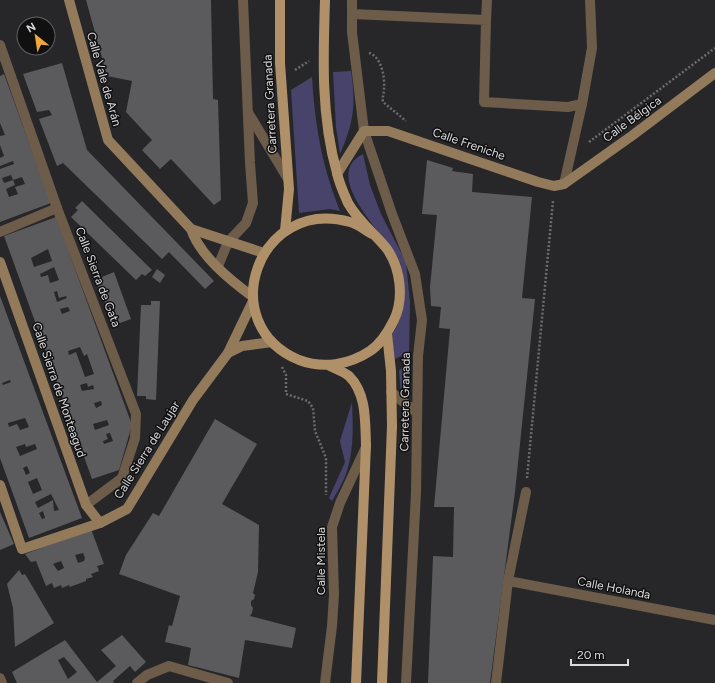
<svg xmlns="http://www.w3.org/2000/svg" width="715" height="683" font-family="Figtree,sans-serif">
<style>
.green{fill:#47436b}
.building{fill:#5b5b5e;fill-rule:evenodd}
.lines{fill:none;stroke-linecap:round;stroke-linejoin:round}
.path{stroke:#6c6c6f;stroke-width:2.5;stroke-dasharray:2 2;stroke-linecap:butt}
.street{stroke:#6c5c49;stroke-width:10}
.secondary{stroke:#937a5b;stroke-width:10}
.primary{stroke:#b09068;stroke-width:10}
.labels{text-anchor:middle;stroke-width:3;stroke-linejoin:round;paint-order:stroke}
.street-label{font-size:12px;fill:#dbdbdd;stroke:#101011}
</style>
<rect width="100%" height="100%" fill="#27272a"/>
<g class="green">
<path d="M351 71C356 106 354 121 340 154L336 127 333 72Z"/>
<path d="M312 77C315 126 322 166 340 211L330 209 299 213 291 90Z"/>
<path d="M363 154 370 185 381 214 406 262 410 302 409 352 395 359C394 351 391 342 392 335 393 331 397 328 398 324 405 309 406 273 398 258 387 237 319 176 363 154Z"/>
<polygon points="407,363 408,391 401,394 399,371"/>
<path d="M352 402C353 425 354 448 347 471 344 481 337 492 332 501L329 498 345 462 340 441Z"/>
</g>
<g class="building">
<polygon points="86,0 211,0 213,99 218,100 221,200 214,205 171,159 160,169 142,150 152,140 126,112 132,81 107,76"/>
<polygon points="62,63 87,150 214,281 205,289 169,252 162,259 63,163 57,166 39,119 52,115 49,110 37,112 23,74"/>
<path d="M4 74 51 203 0 222V169L14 164 13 161 0 166V158L4 156 0 145V136L5 135 0 123V76ZM11 175 13 180 4 183 2 178ZM22 177 25 184 15 187 18 194 9 197 6 189 15 185 13 180Z"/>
<polygon points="427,160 453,168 452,171 473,174 472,192 532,197 522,298 535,299 515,492 490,683 428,683 433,556 453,557 454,507 434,507 450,329 439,328 441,307 431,306 430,287 437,215 422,214"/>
<polygon points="82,201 152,270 145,276 142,274 136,280 71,217 78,210 75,208"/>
<path d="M56 217 132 425 119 470 92 479 4 236ZM48 249 52 261 34 267 31 258ZM54 267 59 280 50 283 48 275 41 277 40 274ZM57 291 59 298 66 296 67 298 57 302 54 292ZM68 307 70 311 62 314 60 309ZM80 347 84 356 87 354 94 374 85 377 76 352 69 355 68 351ZM87 383 88 387 93 385 94 389 82 391 80 385ZM101 401 102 405 96 408 94 403ZM107 420 109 425 95 430 93 424ZM110 433 113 441 104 444 103 441 108 439 106 434Z"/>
<polygon points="157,269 165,275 160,283 152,277"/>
<polygon points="114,272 131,319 112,326 104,299 95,280"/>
<path d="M0 296 82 518 29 538 0 458ZM10 380 11 382 3 385 2 383ZM25 418 29 427 20 430 17 424 9 427 8 423ZM25 444 26 447 35 444 37 449 20 456 16 447ZM27 466 30 473 26 475 23 468ZM37 478 42 490 33 494 28 482ZM51 494 59 510 54 511 53 500 38 508 35 502ZM43 511 45 518 42 519 39 513Z"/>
<polygon points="151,301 160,301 156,400 146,399 146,396 137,396 141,305 151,305"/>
<polygon points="215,419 257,444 222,504 259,525 258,572 253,593 255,595 254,599 251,601 251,605 253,608 252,613 250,616 296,628 292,648 245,640 239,678 188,665 191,648 165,642 169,625 172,626 180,596 119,574 126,555 153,513 159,516"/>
<polygon points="0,512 14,544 0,550"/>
<path d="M91 529 104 564 97 566 99 571 91 574 93 577 86 579V581L70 587 69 585 62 588 61 585 54 588 52 583 46 586 36 561 31 562 25 554ZM83 553 85 558 84 561 78 563 75 555ZM61 561 64 568 58 571 53 564Z"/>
<polygon points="19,570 22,575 25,574 54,623 15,647 13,608 7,584"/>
<path d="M122 635 146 662 135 672 130 666 113 681 114 683H17L12 672 65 640 97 682 116 666 101 650ZM64 657 77 672 68 679 58 660Z"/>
</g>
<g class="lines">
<g class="path">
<path d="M369 53C382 57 385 78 384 89 384 94 382 97 383 102L406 121"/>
<polyline points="295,70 309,61"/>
<polyline points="589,142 715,48"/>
<polyline points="282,367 286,375 286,394 308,401 313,408 315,431 326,458 326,495"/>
<polyline points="527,478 553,201"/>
</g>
<g class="street">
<polyline points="352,0 352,32 364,131 392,214 415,274 422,320 418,356 416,493 406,683"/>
<polyline points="352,14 486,20 484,102 568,107 582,104"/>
<polyline points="486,20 487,0"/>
<polyline points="0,45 57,208 136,414 135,438 122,478 86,505"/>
<polyline points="249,114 288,179"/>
<polyline points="564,184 582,104 592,48 590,0"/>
<polyline points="0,232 57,208"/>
<polyline points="218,266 228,242 246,223 253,203 250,163 243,0"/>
<polyline points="391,392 417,413"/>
<polyline points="508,581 715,620"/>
<polyline points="0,678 2,683"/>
<polyline points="137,683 147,675 169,666 228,683"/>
<polyline points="325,683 332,626 334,595 332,527 340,503 366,447"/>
<polyline points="496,683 508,581 526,492"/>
</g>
<g class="secondary">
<path d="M69 0 108 140 191 229C200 256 230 280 253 297"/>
<polyline points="337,174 364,131 388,131 538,182 554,186 564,184 633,135 715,73"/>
<polyline points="191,229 264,253"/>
<polyline points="0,262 86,505 100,523"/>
<polyline points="228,353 242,346 272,342"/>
<polyline points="0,485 22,549 100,523 127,509 193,400 228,353 253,301"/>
</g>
<g class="primary">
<polyline points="280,0 280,63 289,189 285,231"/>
<path d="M325 0C323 58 321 117 337 173 339 183 344 194 348 203 358 221 375 234 387 249 401 269 404 299 394 320 388 332 381 344 370 351 349 365 323 369 299 360 213 324 258 196 350 222 358 224 365 230 372 234"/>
<path d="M330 366C336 369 344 372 349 376 367 394 365 422 366 445L356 683"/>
<polyline points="382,683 392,426 391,371 387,334"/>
</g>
</g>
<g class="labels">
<g class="street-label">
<text transform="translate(104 79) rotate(74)" y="4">Calle Vale de Arán</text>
<text transform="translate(270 104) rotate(-93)" y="4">Carretera Granada</text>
<text transform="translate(632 119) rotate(-36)" y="4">Calle Bélgica</text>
<text transform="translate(469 144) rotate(19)" y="4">Calle Freniche</text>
<text transform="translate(98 277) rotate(69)" y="4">Calle Sierra de Gata</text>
<text transform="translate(59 390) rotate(71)" y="4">Calle Sierra de Monteagud</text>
<text transform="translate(405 402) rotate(-89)" y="4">Carretera Granada</text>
<text transform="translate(147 450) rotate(-58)" y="4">Calle Sierra de Laujar</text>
<text transform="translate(321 561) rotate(-90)" y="4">Calle Mistela</text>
<text transform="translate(614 588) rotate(11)" y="4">Calle Holanda</text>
</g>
</g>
<g transform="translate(36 36) rotate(330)"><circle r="19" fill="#101011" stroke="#616163"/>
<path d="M0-3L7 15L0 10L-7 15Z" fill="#efa73d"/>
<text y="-6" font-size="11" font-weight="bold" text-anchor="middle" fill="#dbdbdd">N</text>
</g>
<path d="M571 659v6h57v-6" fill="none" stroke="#dbdbdd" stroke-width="2"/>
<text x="577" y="659" font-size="12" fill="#dbdbdd" stroke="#101011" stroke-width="3" paint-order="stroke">20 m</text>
</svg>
